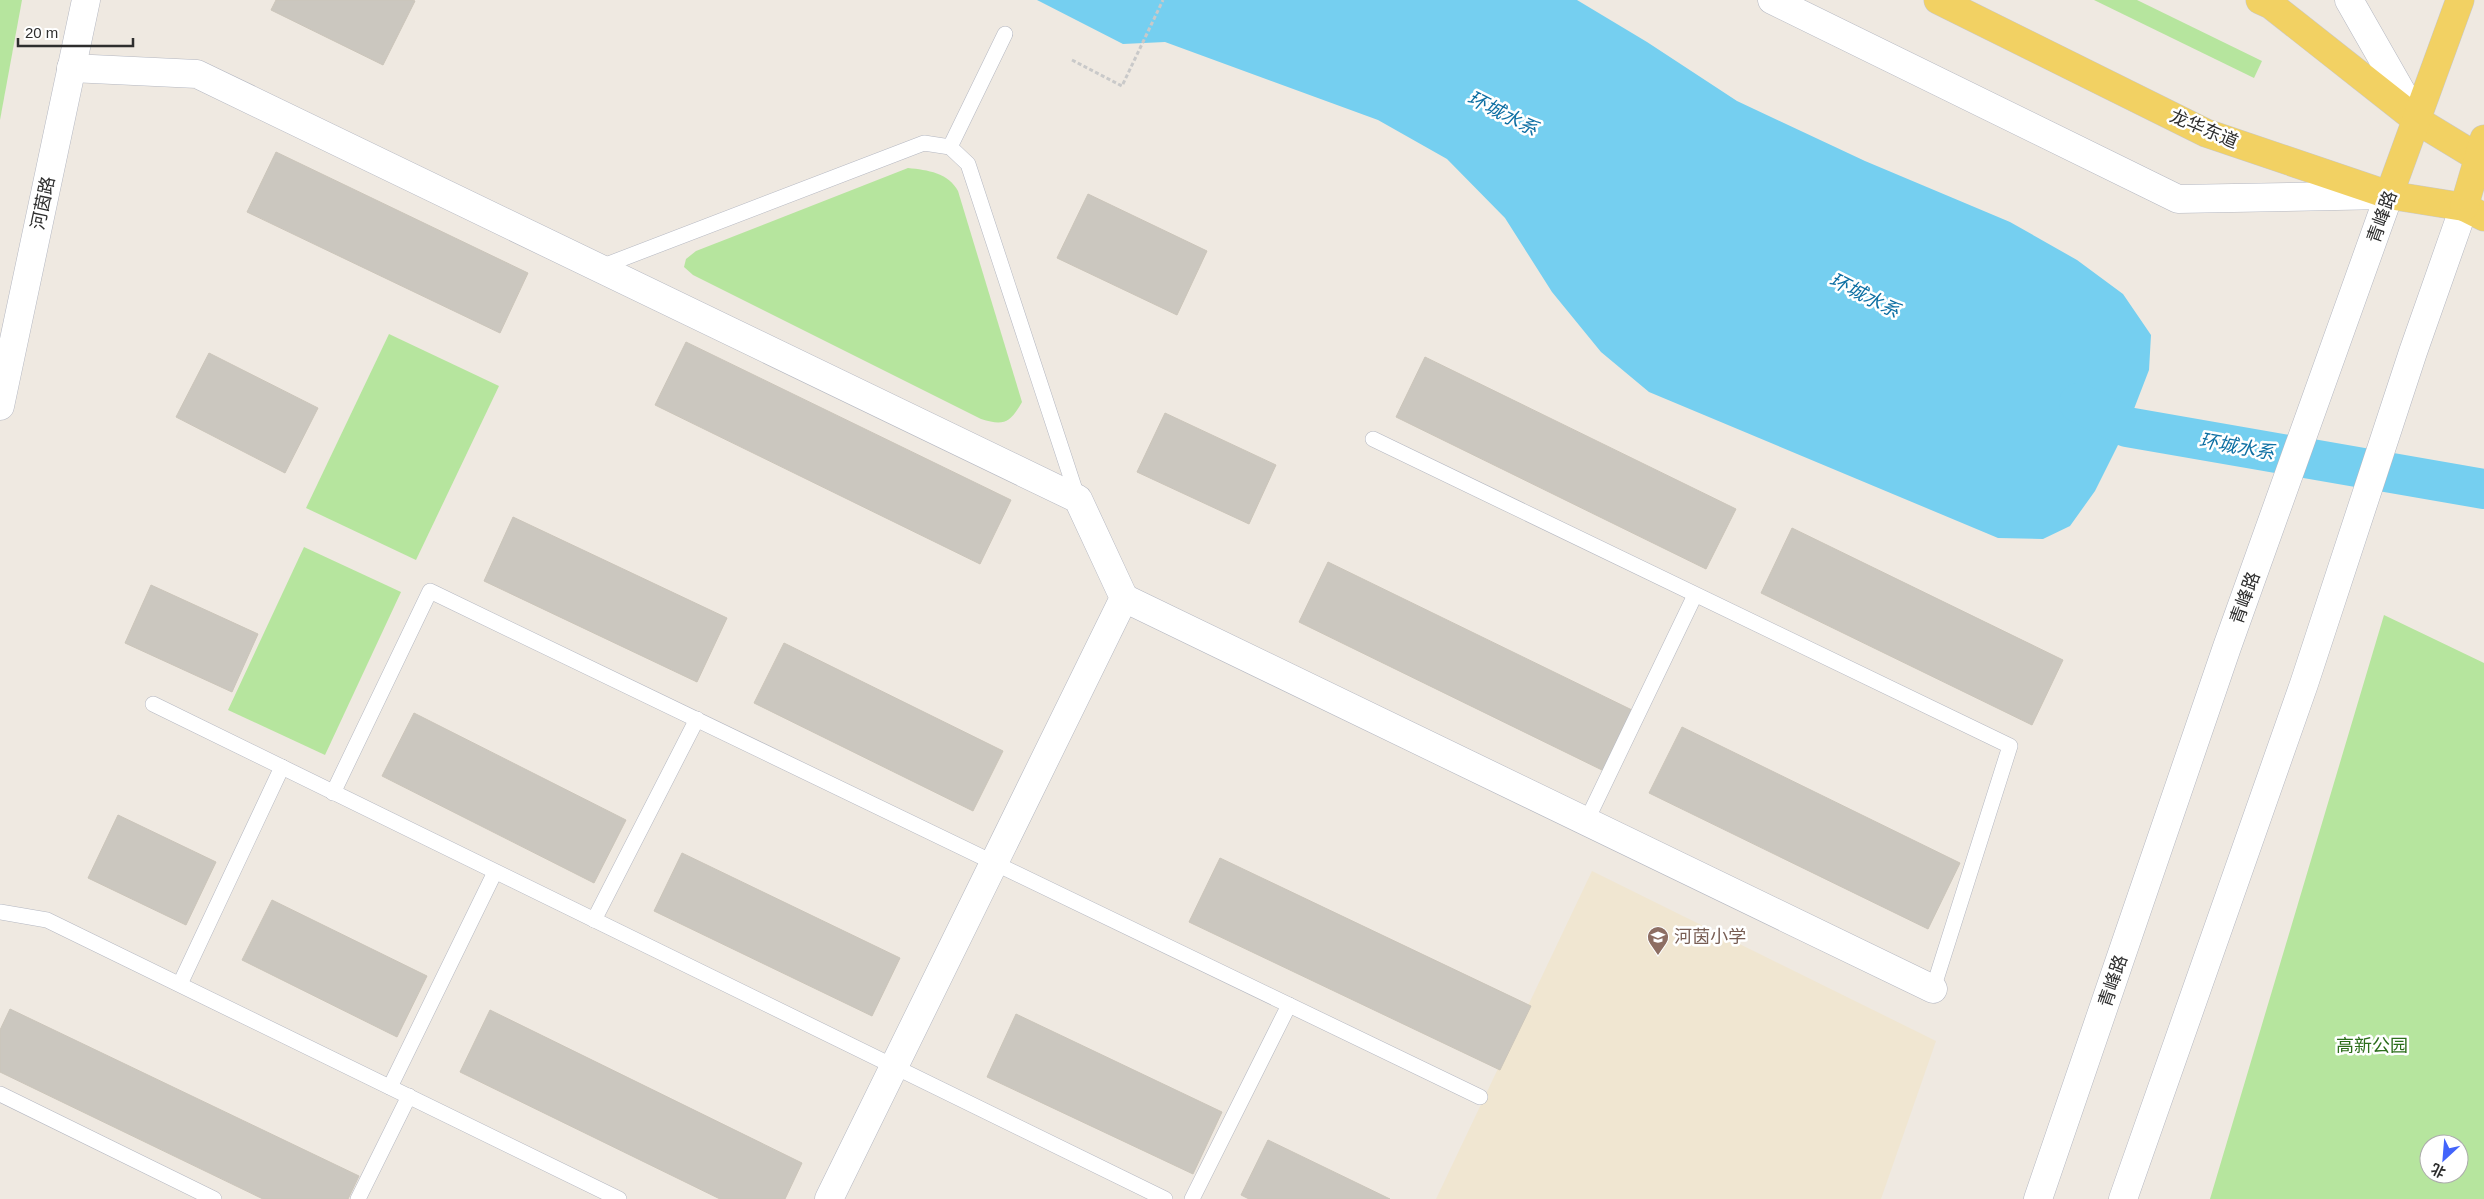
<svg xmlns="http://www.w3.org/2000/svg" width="2484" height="1199" font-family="Arial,'Noto Sans SC',sans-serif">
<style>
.education{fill:#f0e6d1}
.green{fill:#b6e59e;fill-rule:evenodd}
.water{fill:#75cff0}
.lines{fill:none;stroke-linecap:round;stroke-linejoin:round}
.canal{stroke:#75cff0;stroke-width:40}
.building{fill:#cbc7bf;stroke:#cbc5ba}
.service-casing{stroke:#b4b7c1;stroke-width:16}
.minor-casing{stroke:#b4b7c1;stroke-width:29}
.tertiary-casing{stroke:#b4b7c1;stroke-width:29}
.secondary-casing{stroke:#b4b7c1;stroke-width:29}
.primary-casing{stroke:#c9c9c9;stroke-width:29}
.path{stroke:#c9c9c9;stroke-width:3;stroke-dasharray:4 2.5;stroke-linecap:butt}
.service{stroke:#fff;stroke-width:15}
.minor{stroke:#fff;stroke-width:28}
.tertiary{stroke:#fff;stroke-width:28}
.secondary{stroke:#fff;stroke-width:28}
.primary{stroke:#f2d163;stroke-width:28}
.labels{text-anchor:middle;stroke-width:5;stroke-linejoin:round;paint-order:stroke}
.street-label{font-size:18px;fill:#2e2e2e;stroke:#fff}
.education-label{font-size:18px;fill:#785e54;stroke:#fff;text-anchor:start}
.park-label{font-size:18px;fill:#2c6e1b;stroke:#fff}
.water-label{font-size:19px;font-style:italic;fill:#0d6fa3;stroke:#fff}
</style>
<rect width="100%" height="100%" fill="#efe9e1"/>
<polygon class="education" points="1592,871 1936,1041 1881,1199 1436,1199"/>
<g class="green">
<polygon points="0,0 22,0 0,120"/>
<polygon points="2094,0 2137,0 2262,61 2254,78"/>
<path d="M908 168C928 170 948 173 958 191L1022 402C1010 423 1004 426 981 419L693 275 684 267 686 259 696 251Z"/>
<polygon points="389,334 499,386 416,560 306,508"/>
<polygon points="304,547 401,592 325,755 228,710"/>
<path d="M2384 615 2484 663V1199H2210ZM2429 1144H2459V1174H2429Z"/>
</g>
<polygon class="water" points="1037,0 1577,0 1647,42 1737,101 1865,161 2010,222 2077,260 2123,294 2151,335 2149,370 2127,427 2095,491 2070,526 2043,539 1998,538 1649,392 1601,352 1552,292 1505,218 1447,159 1378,120 1165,42 1123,44"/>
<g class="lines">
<polyline class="canal" points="2079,403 2127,427 2484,489"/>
</g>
<g class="building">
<polygon points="276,0 413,0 415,1 383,65 271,10"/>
<polygon points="276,152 528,273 500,333 247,212"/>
<polygon points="1088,194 1207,251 1177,315 1057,258"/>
<polygon points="686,342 1011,500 980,564 655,405"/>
<polygon points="209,353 318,408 285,473 176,417"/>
<polygon points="1425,357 1736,509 1706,569 1396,417"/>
<polygon points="1165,413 1276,465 1249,524 1137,472"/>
<polygon points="513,517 727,618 697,682 484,581"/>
<polygon points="1792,528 2063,660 2032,725 1761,593"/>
<polygon points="1328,562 1634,711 1604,771 1299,622"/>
<polygon points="151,585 258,634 232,692 125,643"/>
<polygon points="784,643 1003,751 973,811 754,703"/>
<polygon points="414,713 626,820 594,883 382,776"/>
<polygon points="1682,727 1960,863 1928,929 1649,793"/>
<polygon points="118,815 216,862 186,925 88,878"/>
<polygon points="682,853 900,958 872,1016 654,911"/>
<polygon points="1220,858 1531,1006 1500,1070 1189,922"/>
<polygon points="272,900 427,976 397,1037 242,960"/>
<polygon points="10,1009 359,1176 348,1199 263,1199 0,1072 0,1030"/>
<polygon points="490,1010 802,1163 785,1199 720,1199 460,1072"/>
<polygon points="1016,1014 1222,1112 1193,1174 987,1077"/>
<polygon points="1268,1140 1390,1199 1249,1199 1241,1195"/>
</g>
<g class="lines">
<g class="service-casing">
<g id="service">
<polyline points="950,147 1005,34"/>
<polyline points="598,268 924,143 950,147 968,164 1078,499"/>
<polyline points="1373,439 2010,746 1933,989"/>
<polyline points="153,704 1165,1199"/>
<polyline points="333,793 430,591 1480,1097"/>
<polyline points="1586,822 1695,595"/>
<polyline points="0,912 47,920 619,1199"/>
<polyline points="594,920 697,719"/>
<polyline points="180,984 282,767"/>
<polyline points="390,1087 495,872"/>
<polyline points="0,1094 214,1199"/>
<polyline points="358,1199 409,1096"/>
<polyline points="1192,1199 1289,1005"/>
</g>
</g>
<g class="minor-casing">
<g id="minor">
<polyline points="1772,0 2178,199 2387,195"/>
<polyline points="2349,0 2418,121"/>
<polyline points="71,68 197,74 1078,499 1124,598 829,1199"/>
<polyline points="1124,598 1933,989"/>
</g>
</g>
<g class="tertiary-casing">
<polyline id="tertiary" points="0,406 86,0"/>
</g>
<g class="secondary-casing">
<g id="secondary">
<polyline points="2038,1199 2227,647 2389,195"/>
<polyline points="2123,1199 2304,684 2413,352 2464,207"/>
</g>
</g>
<g class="primary-casing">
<g id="primary">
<polyline points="1938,0 2206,133 2389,195 2464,207 2484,217"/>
<polyline points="2260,0 2271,5 2418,121 2484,161"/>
<polyline points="2389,195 2460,0"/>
<polyline points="2464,207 2484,139"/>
</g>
</g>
<polyline class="path" points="1072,60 1122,86 1163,0"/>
<use href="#service" class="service"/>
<use href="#minor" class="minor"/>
<use href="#tertiary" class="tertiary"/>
<use href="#secondary" class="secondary"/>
<use href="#primary" class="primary"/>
</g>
<defs>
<g id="school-pin" transform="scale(1.125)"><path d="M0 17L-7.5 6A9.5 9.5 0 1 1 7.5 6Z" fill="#8d6e63" stroke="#fff"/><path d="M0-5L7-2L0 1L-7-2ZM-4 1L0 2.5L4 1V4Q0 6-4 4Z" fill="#fff"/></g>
</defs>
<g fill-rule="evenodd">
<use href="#school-pin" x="1658" y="937"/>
</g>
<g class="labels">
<g class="street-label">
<text transform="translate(2204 129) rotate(23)" y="6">龙华东道</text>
<text transform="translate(43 203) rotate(-78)" y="6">河茵路</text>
<text transform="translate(2382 217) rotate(-70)" y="6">青峰路</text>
<text transform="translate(2245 598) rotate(-70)" y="6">青峰路</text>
<text transform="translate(2113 981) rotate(-71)" y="6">青峰路</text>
</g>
<g class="education-label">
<text x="1674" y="943">河茵小学</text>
</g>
<g class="park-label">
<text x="2372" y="1052">高新公园</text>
</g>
<g class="water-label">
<text transform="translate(1503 113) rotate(27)" y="7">环城水系</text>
<text transform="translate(1865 295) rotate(27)" y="7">环城水系</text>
<text transform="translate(2237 446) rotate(10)" y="7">环城水系</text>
</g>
</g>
<g transform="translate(2444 1159) rotate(206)"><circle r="24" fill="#ffffff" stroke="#ababab"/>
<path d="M0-4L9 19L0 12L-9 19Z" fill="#4264fb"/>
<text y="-8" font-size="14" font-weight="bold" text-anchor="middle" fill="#2e2e2e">北</text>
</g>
<path d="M18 38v8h115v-8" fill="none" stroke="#2e2e2e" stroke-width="2.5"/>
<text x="25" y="38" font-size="15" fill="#2e2e2e" stroke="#ffffff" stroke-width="4" paint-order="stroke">20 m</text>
</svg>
